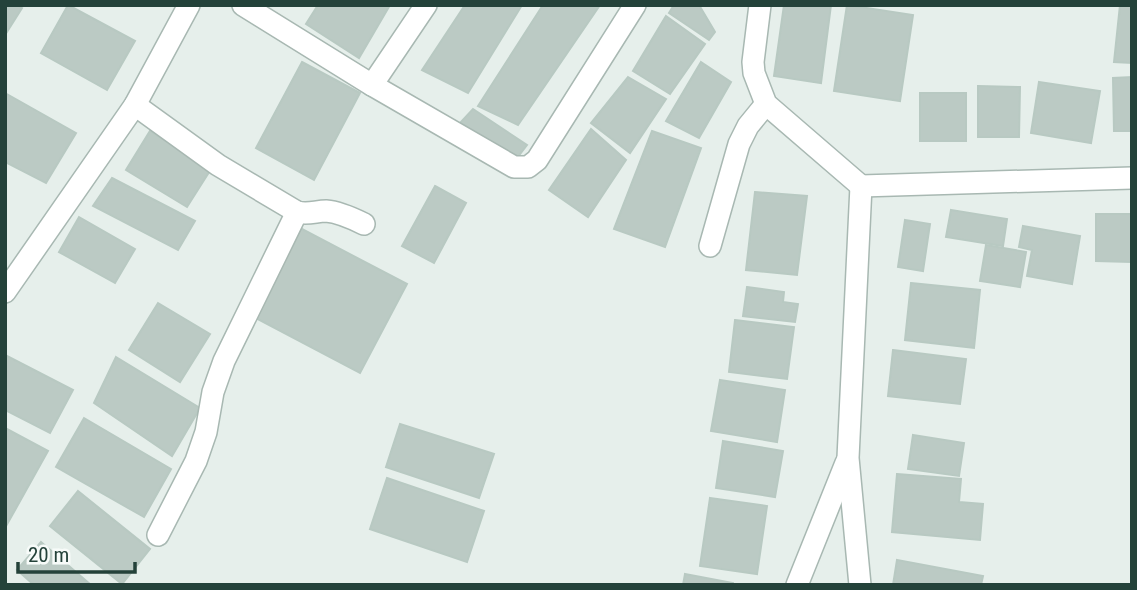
<svg xmlns="http://www.w3.org/2000/svg" width="1137" height="590" font-family="'Roboto Condensed',sans-serif">
<style>
.building{fill:#bbcac4;stroke:#b8c9c2;stroke-width:2}
.lines{fill:none;stroke-linecap:round;stroke-linejoin:round}
.minor-casing{stroke:#a8b8b2;stroke-width:24}
.minor{stroke:#fff;stroke-width:21}
</style>
<rect width="100%" height="100%" fill="#e6efeb"/>
<g class="building">
<polygon points="5,5 17,5 22,8 5,35"/>
<polygon points="68,5 135,41 107,90 41,53"/>
<polygon points="318,5 390,5 359,58 306,24"/>
<polygon points="465,5 522,5 468,93 422,70"/>
<polygon points="543,5 600,5 518,125 478,106"/>
<polygon points="674,5 699,5 715,32 709,40 669,13"/>
<polygon points="784,5 831,5 821,83 774,76"/>
<polygon points="847,5 913,15 900,101 834,91"/>
<polygon points="1120,5 1132,5 1132,63 1114,62"/>
<polygon points="666,16 705,44 670,94 633,71"/>
<polygon points="302,62 360,93 314,180 256,148"/>
<polygon points="701,62 731,82 699,138 666,121"/>
<polygon points="628,77 666,99 630,153 591,123"/>
<polygon points="1132,77 1132,131 1114,131 1113,78"/>
<polygon points="1039,82 1100,91 1091,143 1031,133"/>
<polygon points="978,86 1020,87 1019,137 978,137"/>
<polygon points="5,93 76,133 46,183 5,162"/>
<rect x="920" y="93" width="46" height="48"/>
<polygon points="473,109 527,145 514,162 459,124"/>
<polygon points="591,129 626,160 588,217 549,190"/>
<polygon points="150,131 211,169 187,207 126,170"/>
<polygon points="652,131 701,148 665,247 614,229"/>
<polygon points="112,178 195,221 178,250 93,206"/>
<polygon points="435,186 466,203 434,263 402,246"/>
<polygon points="755,192 807,196 797,275 746,270"/>
<polygon points="951,210 1007,219 1003,246 946,237"/>
<polygon points="1096,214 1131,214 1131,262 1096,261"/>
<polygon points="79,217 135,249 115,283 59,252"/>
<polygon points="905,220 930,224 923,271 898,267"/>
<polygon points="1023,226 1080,236 1072,284 1027,276 1032,250 1019,247"/>
<polygon points="300,228 407,284 360,373 254,317"/>
<polygon points="986,245 1026,252 1020,287 980,281"/>
<polygon points="911,283 980,290 974,348 905,340"/>
<polygon points="747,287 784,292 783,302 798,304 795,322 743,316"/>
<polygon points="158,303 210,334 180,382 129,350"/>
<polygon points="735,320 794,327 787,379 729,372"/>
<polygon points="893,350 966,359 960,404 888,396"/>
<polygon points="5,355 73,390 50,433 5,410"/>
<polygon points="116,357 200,408 172,456 94,403"/>
<polygon points="720,380 785,390 777,442 711,431"/>
<polygon points="84,418 171,469 144,517 56,467"/>
<polygon points="400,424 494,454 479,498 386,467"/>
<polygon points="5,428 48,451 5,528"/>
<polygon points="913,435 964,443 959,476 908,469"/>
<polygon points="723,441 783,451 775,497 716,488"/>
<polygon points="897,474 961,479 959,502 983,504 980,540 892,532"/>
<polygon points="387,478 484,511 467,562 370,529"/>
<polygon points="78,491 150,549 122,584 50,526"/>
<polygon points="710,498 767,506 757,574 700,566"/>
<polygon points="41,542 91,585 34,585 17,570"/>
<polygon points="897,560 983,576 981,585 893,585"/>
<polygon points="685,574 733,583 733,585 683,585"/>
</g>
<g class="lines">
<g class="minor-casing">
<g id="minor">
<polyline points="243,5 372,85 426,5"/>
<polyline points="760,5 753,62 754,73 766,104 861,186"/>
<polyline points="372,85 514,167 528,167 537,160 635,5"/>
<path d="M135 105 218 165 297 212C308 215 316 211 326 211 339 212 352 218 364 224"/>
<polyline points="861,186 1132,178"/>
<polyline points="710,246 739,144 748,126 766,104"/>
<polyline points="5,292 135,105 189,5"/>
<polyline points="158,535 196,461 206,432 213,392 224,361 297,212"/>
<polyline points="797,585 846,463"/>
<polyline points="860,585 848,458 861,186"/>
</g>
</g>
<use href="#minor" class="minor"/>
</g>
<rect width="1137" height="590" fill="none" stroke="#24423a" stroke-width="14"/>
<path d="M18 562v10h117v-10" fill="none" stroke="#24423a" stroke-width="3.5"/>
<text x="28" y="562" font-size="21" fill="#24423a" stroke="#f7fbf9" stroke-width="5" paint-order="stroke">20 m</text>
</svg>
